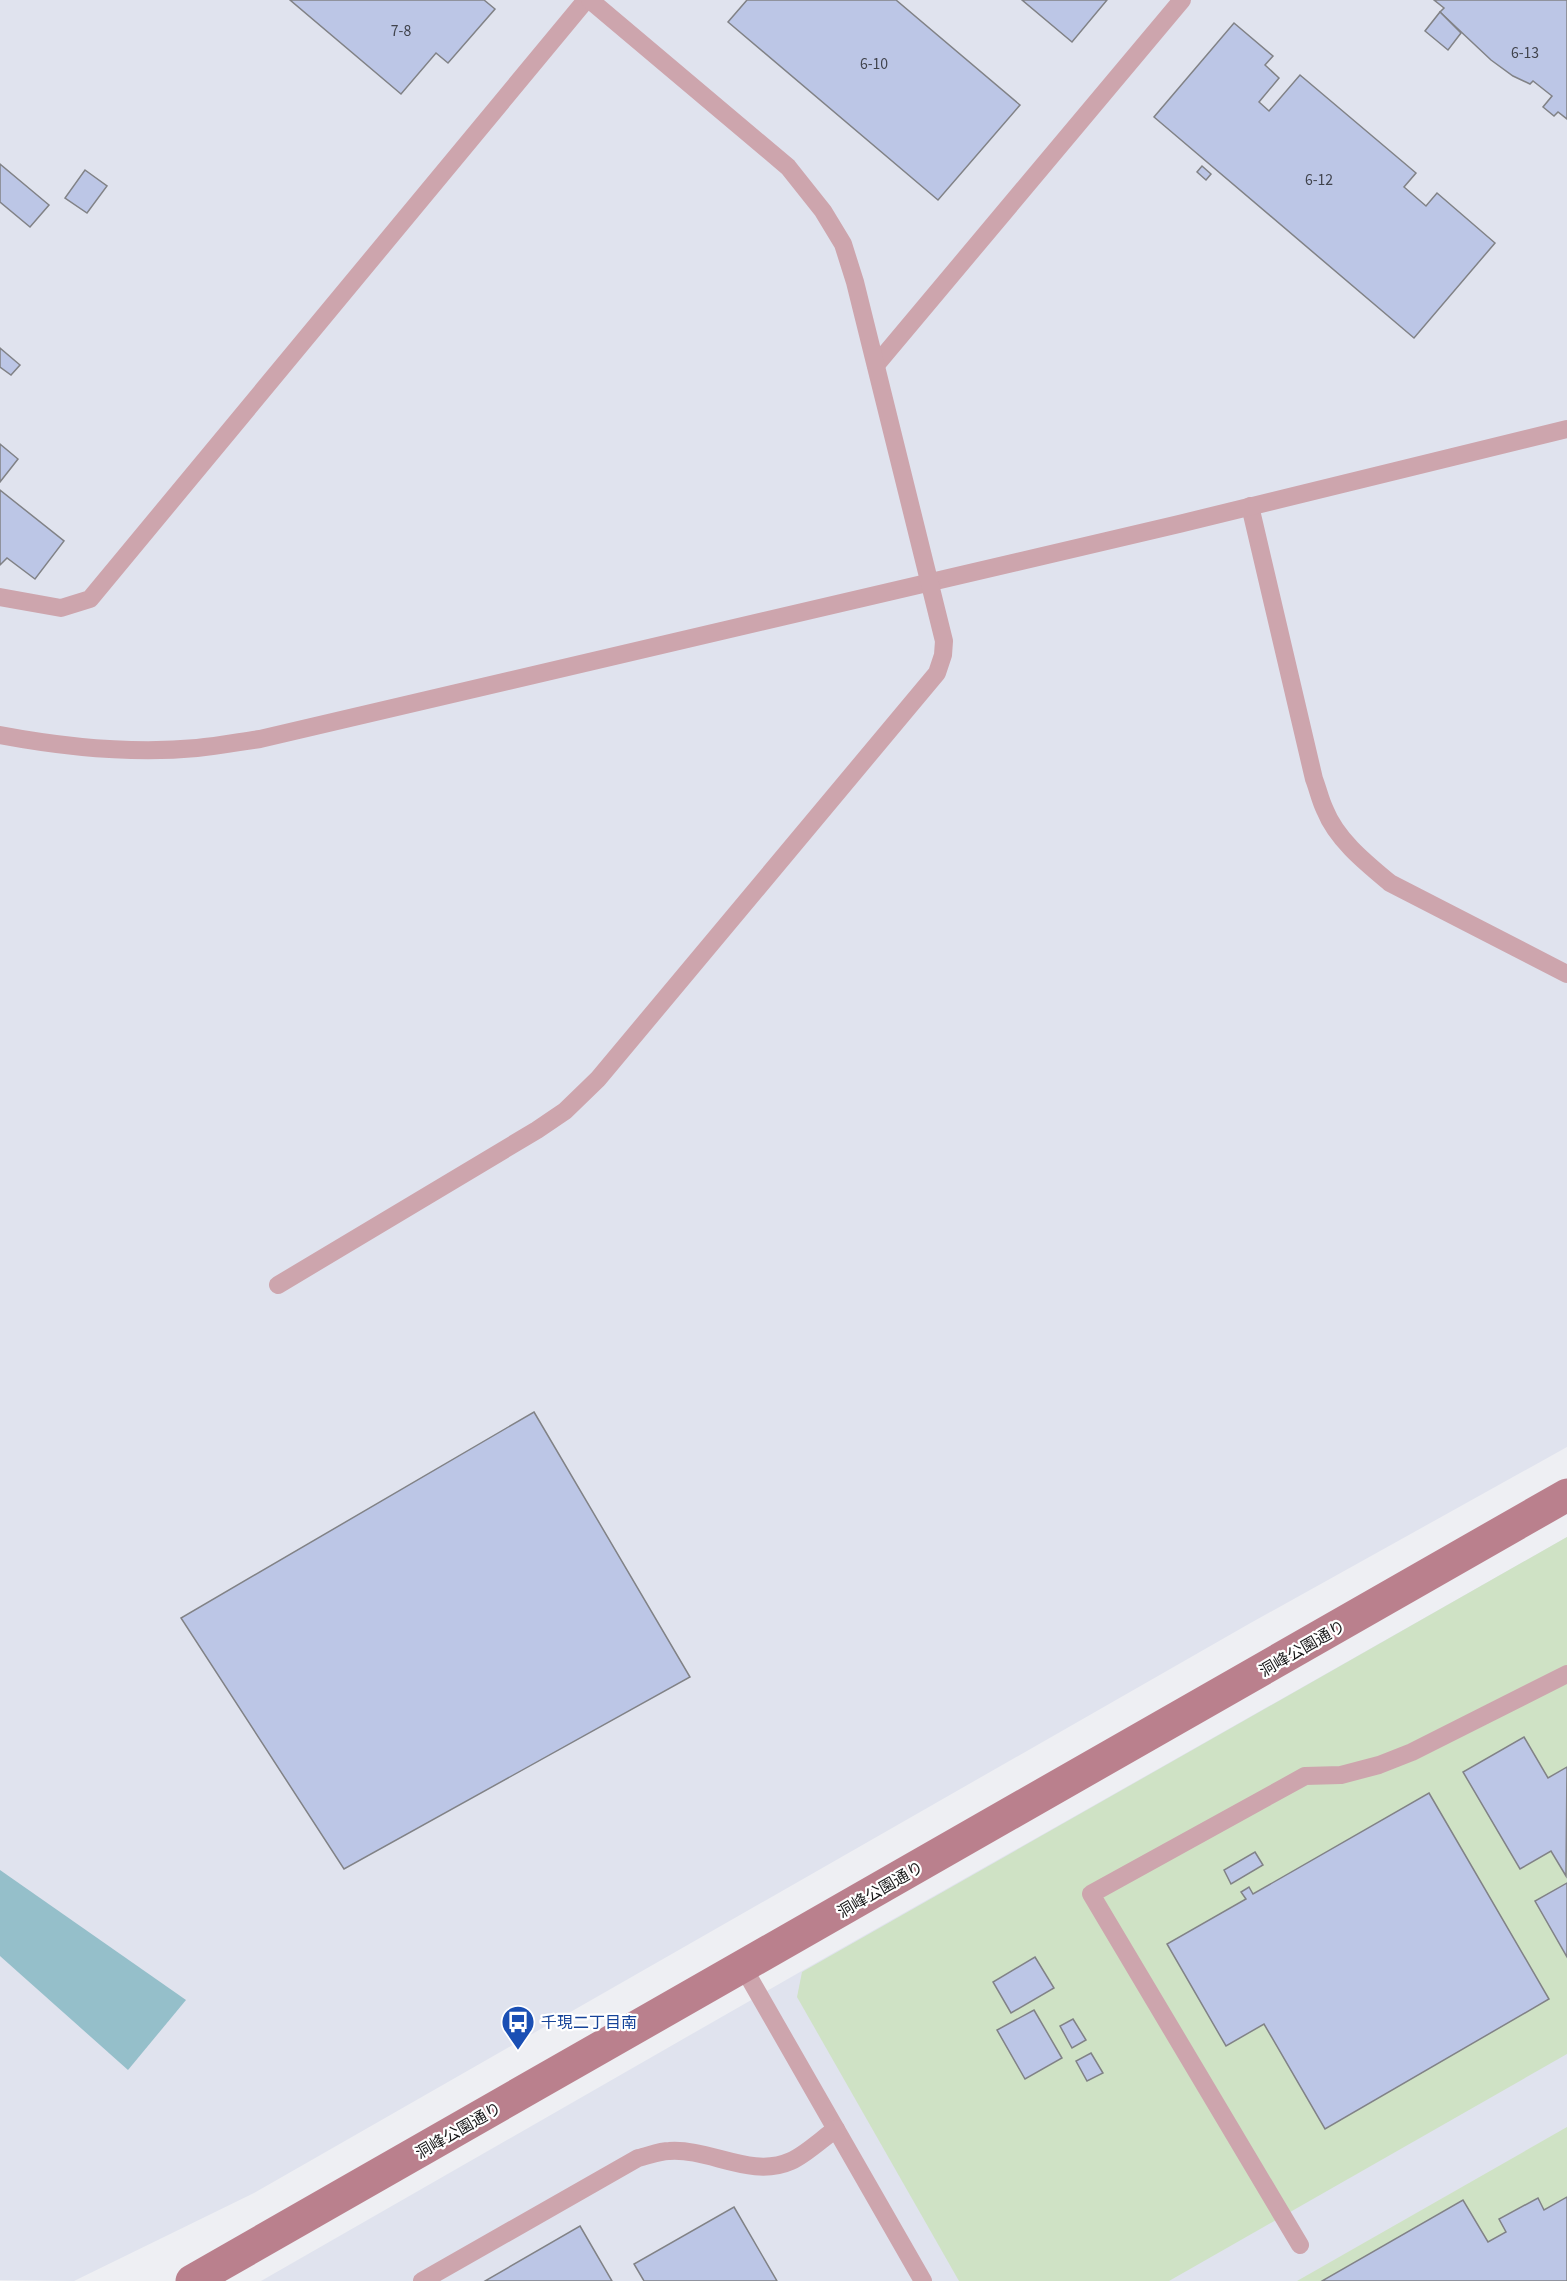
<svg xmlns="http://www.w3.org/2000/svg" width="1567" height="2281" font-family="Georgia,'Noto Sans JP',serif">
<style>
.built{fill:#e0e3ee}
.green{fill:#cfe2c5}
.water{fill:#95bfca}
.building{fill:#bcc6e6;stroke:#818286;stroke-width:1.5}
.lines{fill:none;stroke-linecap:round;stroke-linejoin:round}
.lane{stroke:#cda5ad;stroke-width:18}
.secondary{stroke:#ba808d;stroke-width:33}
.labels{text-anchor:middle;stroke-width:4.5;stroke-linejoin:round;paint-order:stroke}
.number-label{font-size:14px;fill:#40434c}
.street-label{font-size:16px;fill:#171718;stroke:#fff}
.transit-label{font-size:16px;fill:#164399;stroke:#fff;text-anchor:start}
</style>
<rect width="100%" height="100%" fill="#eeeff3"/>
<g class="built">
<polygon points="0,0 1567,0 1567,1447 1247,1625 254,2193 74,2281 0,2280"/>
<polygon points="1567,1537 1567,2281 261,2281 807,1968"/>
</g>
<g class="green">
<polygon points="1567,1537 1567,2054 1169,2281 959,2281 797,1997 802,1972"/>
<polygon points="1567,2127 1567,2281 1297,2281"/>
</g>
<polygon class="water" points="0,1870 186,2000 128,2070 0,1956"/>
<g class="building">
<polygon points="290,0 484,0 495,9 448,63 436,53 401,94"/>
<polygon points="747,0 896,0 1020,105 938,200 728,22"/>
<polygon points="1022,0 1107,0 1072,42"/>
<polygon points="1434,0 1567,0 1567,119 1558,112 1554,116 1543,107 1552,96 1533,81 1530,84 1513,76 1491,60 1440,12 1444,8"/>
<polygon points="1440,12 1461,33 1448,50 1425,31"/>
<polygon points="1234,23 1273,56 1265,65 1279,78 1259,102 1269,111 1300,75 1416,173 1404,187 1426,206 1437,193 1495,243 1414,338 1154,117"/>
<polygon points="0,164 49,205 30,227 0,202"/>
<polygon points="1202,166 1211,174 1206,180 1197,172"/>
<polygon points="85,170 107,186 87,213 65,198"/>
<polygon points="0,348 20,365 11,375 0,367"/>
<polygon points="0,444 18,459 0,482"/>
<polygon points="0,490 64,541 35,579 7,558 0,565"/>
<polygon points="534,1412 690,1677 344,1869 181,1618"/>
<polygon points="1524,1737 1548,1778 1567,1767 1566,1876 1551,1851 1520,1869 1463,1772"/>
<polygon points="1429,1793 1549,1999 1325,2129 1264,2024 1226,2046 1167,1944 1246,1899 1241,1892 1249,1887 1253,1894"/>
<polygon points="1255,1852 1263,1865 1231,1884 1224,1870"/>
<polygon points="1567,1883 1567,1957 1535,1901"/>
<polygon points="1035,1957 1054,1988 1011,2013 993,1982"/>
<polygon points="1034,2010 1062,2058 1025,2079 997,2030"/>
<polygon points="1073,2019 1086,2040 1072,2048 1060,2026"/>
<polygon points="1091,2053 1103,2073 1087,2081 1076,2061"/>
<polygon points="1567,2197 1567,2281 1322,2281 1463,2200 1488,2242 1506,2232 1499,2219 1538,2198 1544,2210"/>
<polygon points="734,2207 777,2281 644,2281 634,2264"/>
<polygon points="580,2226 612,2281 485,2281"/>
</g>
<g class="lines">
<g class="lane">
<polyline points="876,365 1182,0"/>
<path d="M1250 506 1314 779C1318 789 1320 800 1325 810 1337 840 1366 863 1390 883L1567 974"/>
<polyline points="0,597 61,608 90,599 586,0"/>
<path d="M0 735C64 747 132 754 197 748 218 746 239 742 260 739L1179 524 1567 429"/>
<polyline points="278,1285 537,1130 565,1111 598,1079 937,673 943,655 944,641 855,282 843,244 823,211 788,167 590,0"/>
<polyline points="743,1967 923,2281"/>
<polyline points="1300,2245 1091,1894 1305,1776 1341,1775 1379,1765 1412,1752 1567,1674"/>
<path d="M422 2281 638 2158C648 2156 659 2151 669 2151 710 2148 751 2179 791 2161 805 2155 823 2138 836 2129"/>
</g>
<polyline class="secondary" points="192,2281 1567,1495"/>
</g>
<defs>
<g id="bus-pin" transform="scale(1.725)"><path d="M0 17L-7.5 6A9.5 9.5 0 1 1 7.5 6Z" fill="#1a4fb4" stroke="#fff"/><path d="M-5-6H5V4H4V6H2V4H-2V6H-4V4H-5ZM-3.5-4V0h7V-4ZM-3.5 1.2v1.5H-2V1.2ZM2 1.2v1.5H3.5V1.2Z" fill="#fff"/></g>
</defs>
<g fill-rule="evenodd">
<use href="#bus-pin" x="518" y="2022"/>
</g>
<g class="labels">
<g class="number-label">
<text x="401" y="36">7-8</text>
<text x="1525" y="58">6-13</text>
<text x="874" y="69">6-10</text>
<text x="1319" y="185">6-12</text>
</g>
<g class="street-label">
<text transform="translate(1302 1648) rotate(-30)" y="6">洞峰公園通り</text>
<text transform="translate(880 1889) rotate(-30)" y="6">洞峰公園通り</text>
<text transform="translate(458 2130) rotate(-30)" y="6">洞峰公園通り</text>
</g>
<g class="transit-label">
<text x="541" y="2028">千現二丁目南</text>
</g>
</g>
</svg>
